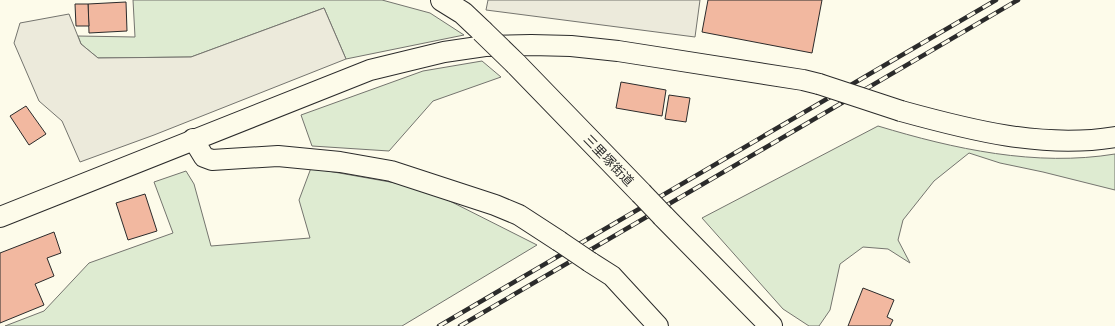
<svg xmlns="http://www.w3.org/2000/svg" width="1115" height="326" font-family="Helvetica,'Noto Sans JP',sans-serif">
<style>
.green{fill:#deebd1;stroke:#74746e}
.parking{fill:#eceadb;stroke:#74746e}
.building{fill:#f2b8a0;stroke:#2b2b2b}
.lines{fill:none;stroke-linecap:round;stroke-linejoin:round}
.minor-casing{stroke:#2b2b2b;stroke-width:22}
.major-casing{stroke:#2b2b2b;stroke-width:24}
.minor{stroke:#fdfbea;stroke-width:20}
.major{stroke:#fdfbea;stroke-width:22}
.rail-casing{stroke:#2b2b2b;stroke-width:4.5}
.rail{stroke:#fdfbea;stroke-width:3;stroke-dasharray:9;stroke-linecap:butt}
.minor-bridge-casing{stroke:#2b2b2b;stroke-width:22;stroke-linecap:butt}
.major-bridge-casing{stroke:#2b2b2b;stroke-width:24;stroke-linecap:butt}
.minor-bridge{stroke:#fdfbea;stroke-width:20}
.major-bridge{stroke:#fdfbea;stroke-width:22}
.labels{text-anchor:middle;stroke-width:3;stroke-linejoin:round;paint-order:stroke}
.street-label{font-size:13px;fill:#2b2b2b;stroke:#fdfbea}
</style>
<rect width="100%" height="100%" fill="#fdfbea"/>
<g class="green">
<polygon points="133,0 382,0 430,13 464,35 346,59 324,8 191,57 98,58 81,44 78,36 135,37"/>
<polygon points="482,61 501,77 433,101 389,151 312,146 301,115 423,71"/>
<path d="M878 126C954 149 1036 167 1115 154V190L1043 172 1000 163 969 153 934 181 903 220 898 240 910 263 888 249 863 247 840 264 830 310 819 326H809L783 309 702 218Z"/>
<polygon points="311,168 424,188 537,245 402,326 5,326 44,311 89,263 173,233 154,182 186,171 194,184 211,246 310,238 299,200"/>
</g>
<g class="parking">
<polygon points="488,0 700,0 695,37 486,10"/>
<polygon points="324,8 346,59 154,135 80,162 62,121 39,101 14,43 20,23 69,14 81,44 98,58 191,57"/>
</g>
<g class="building">
<polygon points="708,0 822,0 812,53 702,32"/>
<polygon points="126,2 127,31 89,33 88,4"/>
<polygon points="75,4 88,4 89,26 76,26"/>
<polygon points="621,82 666,90 662,116 616,108"/>
<polygon points="669,95 690,98 686,122 665,119"/>
<polygon points="26,106 46,134 29,145 10,116"/>
<polygon points="145,194 157,231 128,240 116,203"/>
<polygon points="54,232 61,253 47,258 54,276 35,284 44,305 0,323 0,253"/>
<polygon points="863,288 894,300 887,317 893,320 890,326 848,326"/>
</g>
<g class="lines">
<g class="minor-casing">
<g id="minor">
<path d="M901 111C970 130 1043 149 1115 137"/>
<polyline points="193,139 204,157 212,160 278,156 340,162 391,171 495,205 519,215 559,241"/>
<polyline points="0,217 370,70 444,52 485,46 531,45 571,46 618,51 803,80 819,84"/>
<polyline points="590,262 612,276 658,326"/>
</g>
</g>
<g class="major-casing">
<g id="major">
<polyline points="442,0 463,13 482,31"/>
<polyline points="516,64 641,193"/>
<polyline points="663,216 771,326"/>
</g>
</g>
<use href="#minor" class="minor"/>
<use href="#major" class="major"/>
<g class="rail-casing">
<g id="rail">
<polyline points="439,326 996,0"/>
<polyline points="460,326 1018,0"/>
</g>
</g>
<use href="#rail" class="rail"/>
<g class="minor-bridge-casing">
<g id="minor-bridge">
<polyline points="819,84 901,111"/>
<polyline points="559,241 590,262"/>
</g>
</g>
<g class="major-bridge-casing">
<g id="major-bridge">
<polyline points="482,31 516,64"/>
<polyline points="641,193 663,216"/>
</g>
</g>
<use href="#minor-bridge" class="minor-bridge"/>
<use href="#major-bridge" class="major-bridge"/>
</g>
<g class="labels">
<g class="street-label">
<text transform="translate(609 160) rotate(46)" y="5">三里塚街道</text>
</g>
</g>
</svg>
